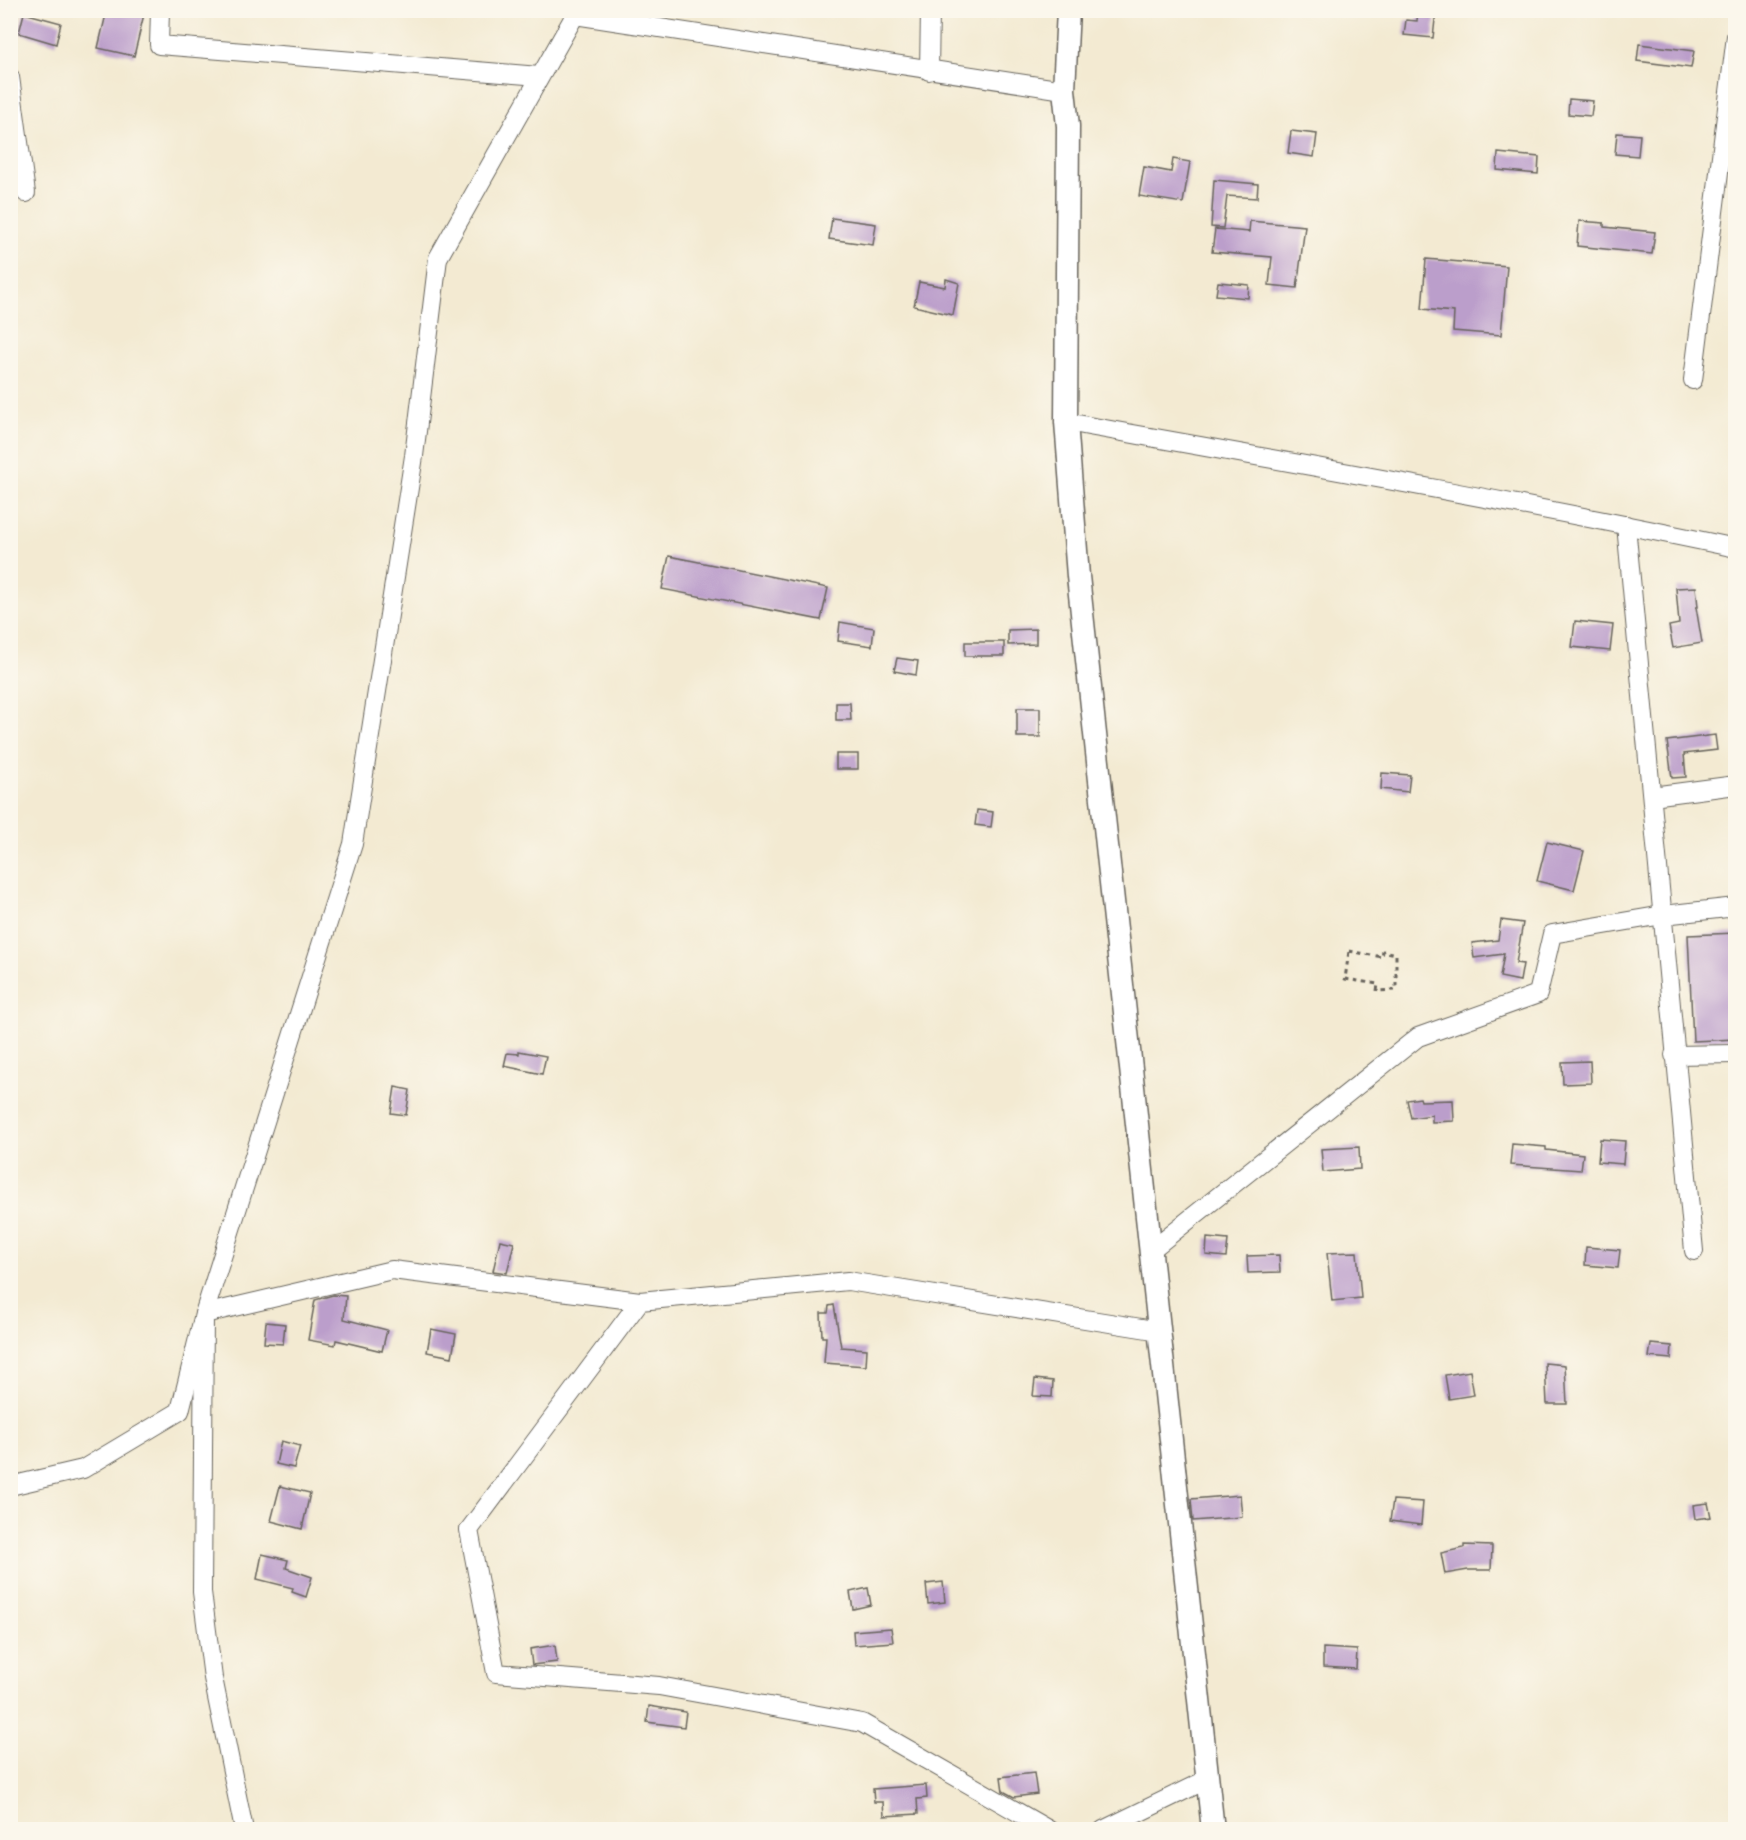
<svg xmlns="http://www.w3.org/2000/svg" width="1746" height="1840" font-family="'Shantell Sans',sans-serif">
<style>
.building{fill:#bb9ecb}
.lines{fill:none;stroke-linecap:round;stroke-linejoin:round}
.minor-casing{stroke:#67645c;stroke-width:20}
.major-casing{stroke:#67645c;stroke-width:25}
.path{stroke:#67645c;stroke-width:3;stroke-dasharray:4.5 4.5;stroke-linecap:butt}
.minor{stroke:#fff;stroke-width:18}
.major{stroke:#fff;stroke-width:22}
</style>
<rect width="100%" height="100%" fill="#fbf7ec"/>
<filter id="ink" filterUnits="userSpaceOnUse"><feTurbulence type="fractalNoise" baseFrequency=".0167" numOctaves="2"/><feDisplacementMap in="SourceGraphic" scale="12" xChannelSelector="R" yChannelSelector="G"/><feConvolveMatrix kernelMatrix="1 2 1 2 8 2 1 2 1" color-interpolation-filters="sRGB"/></filter>
<filter id="wash" filterUnits="userSpaceOnUse"><feTurbulence type="fractalNoise" baseFrequency=".008" numOctaves="4" result="noise"/><feDisplacementMap in="SourceGraphic" scale="24" xChannelSelector="R" yChannelSelector="G"/><feGaussianBlur stdDeviation="1.35" result="paint"/><feColorMatrix in="noise" values="0 0 0 0 0 0 0 0 0 0 0 0 0 0 0 0 0 1.4 0 .05"/><feComposite in="paint" operator="in"/></filter>
<g filter="url(#wash)">
<rect width="100%" height="100%" fill="#f3ead2"/>
<g id="blocks">
<g class="building">
<polygon points="107,10 145,10 134,56 98,48"/>
<polygon points="1418,10 1436,10 1433,38 1404,35 1406,20 1417,21"/>
<polygon points="24,13 61,23 56,44 19,33"/>
<polygon points="1639,44 1694,51 1691,68 1637,61"/>
<polygon points="1569,99 1593,101 1591,116 1568,114"/>
<polygon points="1291,131 1317,134 1314,157 1288,153"/>
<polygon points="1617,133 1640,135 1638,156 1615,154"/>
<polygon points="1498,153 1539,157 1538,174 1497,170"/>
<polygon points="1173,159 1190,162 1183,203 1139,196 1144,167 1171,172"/>
<polygon points="1214,180 1258,184 1257,198 1227,196 1223,228 1211,227"/>
<polygon points="832,218 876,224 873,245 829,239"/>
<polygon points="1250,221 1305,226 1297,288 1269,285 1272,257 1212,252 1215,229 1249,232"/>
<polygon points="1579,221 1604,223 1604,227 1655,232 1652,254 1577,246"/>
<polygon points="1426,259 1507,266 1501,335 1453,331 1454,312 1422,309"/>
<polygon points="946,279 959,283 953,315 914,306 919,282 945,287"/>
<polygon points="1218,282 1249,285 1248,298 1216,295"/>
<polygon points="669,556 828,588 821,620 662,589"/>
<polygon points="1696,587 1698,607 1696,607 1702,643 1673,648 1669,626 1679,624 1676,588"/>
<polygon points="1575,621 1613,625 1610,651 1572,647"/>
<polygon points="840,622 874,628 872,646 838,641"/>
<polygon points="1036,629 1036,644 1008,645 1008,630"/>
<rect x="965" y="642" width="39" height="14"/>
<polygon points="897,658 918,661 916,675 894,671"/>
<polygon points="836,703 850,703 851,720 836,720"/>
<rect x="1017" y="708" width="23" height="29"/>
<polygon points="1715,735 1717,750 1684,754 1686,777 1672,778 1667,741"/>
<rect x="836" y="754" width="22" height="15"/>
<polygon points="1382,773 1410,775 1408,792 1381,789"/>
<polygon points="977,810 993,812 991,827 975,825"/>
<polygon points="1547,842 1584,851 1574,890 1537,881"/>
<polygon points="1501,920 1523,923 1516,963 1523,964 1520,981 1500,977 1504,954 1474,958 1472,943 1498,940"/>
<polygon points="1736,933 1736,1039 1693,1041 1688,935"/>
<polygon points="519,1051 546,1056 542,1074 504,1066 507,1053 519,1054"/>
<polygon points="1590,1061 1591,1083 1563,1084 1562,1062"/>
<polygon points="395,1087 410,1090 406,1115 391,1113"/>
<polygon points="1420,1098 1421,1101 1453,1100 1454,1121 1432,1122 1432,1115 1411,1118 1407,1100"/>
<polygon points="1600,1139 1625,1141 1623,1164 1598,1162"/>
<polygon points="1512,1144 1546,1147 1546,1150 1583,1154 1581,1170 1510,1165"/>
<polygon points="1359,1147 1360,1169 1323,1172 1321,1149"/>
<polygon points="1207,1238 1228,1240 1226,1257 1206,1255"/>
<polygon points="500,1240 514,1243 507,1273 493,1271"/>
<polygon points="1586,1247 1620,1250 1618,1268 1585,1265"/>
<polygon points="1357,1252 1361,1298 1332,1301 1327,1253"/>
<polygon points="1279,1255 1280,1272 1248,1273 1247,1256"/>
<polygon points="333,1295 346,1296 344,1319 387,1330 382,1351 336,1340 335,1345 308,1340 315,1300"/>
<polygon points="834,1305 841,1347 867,1349 866,1366 824,1363 826,1337 822,1337 821,1313 828,1313 829,1306"/>
<polygon points="266,1322 285,1324 283,1344 264,1343"/>
<polygon points="431,1329 456,1334 452,1357 427,1352"/>
<polygon points="1651,1344 1672,1346 1671,1359 1649,1357"/>
<polygon points="1545,1363 1565,1365 1567,1404 1547,1404"/>
<polygon points="1470,1371 1474,1395 1449,1399 1445,1375"/>
<polygon points="1035,1379 1053,1381 1052,1397 1033,1396"/>
<polygon points="281,1441 300,1446 294,1468 276,1464"/>
<polygon points="280,1486 310,1493 302,1529 271,1521"/>
<polygon points="1240,1495 1242,1517 1193,1521 1191,1499"/>
<polygon points="1393,1500 1423,1502 1421,1525 1390,1521"/>
<polygon points="1708,1503 1711,1517 1695,1519 1693,1505"/>
<polygon points="1464,1545 1492,1546 1491,1570 1468,1570 1445,1574 1441,1553 1464,1548"/>
<polygon points="262,1554 288,1560 286,1568 312,1577 306,1597 292,1592 293,1588 257,1579"/>
<polygon points="943,1582 945,1602 928,1604 926,1584"/>
<polygon points="868,1588 871,1605 853,1609 850,1592"/>
<polygon points="891,1628 893,1642 854,1645 853,1631"/>
<polygon points="555,1645 557,1662 532,1665 530,1649"/>
<polygon points="1323,1648 1357,1650 1356,1669 1323,1667"/>
<polygon points="649,1706 686,1712 684,1727 647,1722"/>
<polygon points="1034,1773 1037,1794 1014,1797 1003,1791 1001,1777"/>
<polygon points="926,1785 927,1798 917,1799 918,1814 884,1816 883,1802 874,1802 873,1789"/>
</g>
</g>
</g>
<g filter="url(#ink)">
<use href="#blocks" fill-opacity="0" stroke="#67645c" stroke-width="1.5"/>
<g class="lines">
<g class="minor-casing">
<g id="minor">
<polyline points="160,10 159,45 539,76"/>
<polyline points="929,71 930,10"/>
<polyline points="10,77 26,193"/>
<polyline points="1693,380 1736,36"/>
<path d="M1066 422C1289 462 1513 501 1736 548"/>
<polyline points="1626,525 1694,1251"/>
<polyline points="1652,796 1736,785"/>
<polyline points="1674,1055 1736,1054"/>
<polyline points="1151,1250 1418,1037 1538,994 1552,934 1663,915 1736,907"/>
<polyline points="10,1486 83,1469 180,1411 204,1314 353,844 414,456 438,258 575,15 1064,90"/>
<polyline points="244,1830 213,1678 202,1592 204,1314 392,1270 640,1301"/>
<polyline points="1049,1830 862,1723 659,1686 496,1673 469,1530 640,1301 848,1281 1160,1331"/>
<polyline points="1103,1830 1208,1779"/>
</g>
</g>
<g class="major-casing">
<polyline id="major" points="1068,10 1064,90 1068,126 1066,422 1078,576 1213,1830"/>
</g>
<polygon class="path" points="1349,951 1382,957 1383,951 1396,954 1396,990 1377,991 1378,984 1345,979"/>
<use href="#minor" class="minor"/>
<use href="#major" class="major"/>
</g>
</g>
<rect width="1746" height="1840" fill="none" stroke="#fbf7ec" stroke-width="36"/>
</svg>
